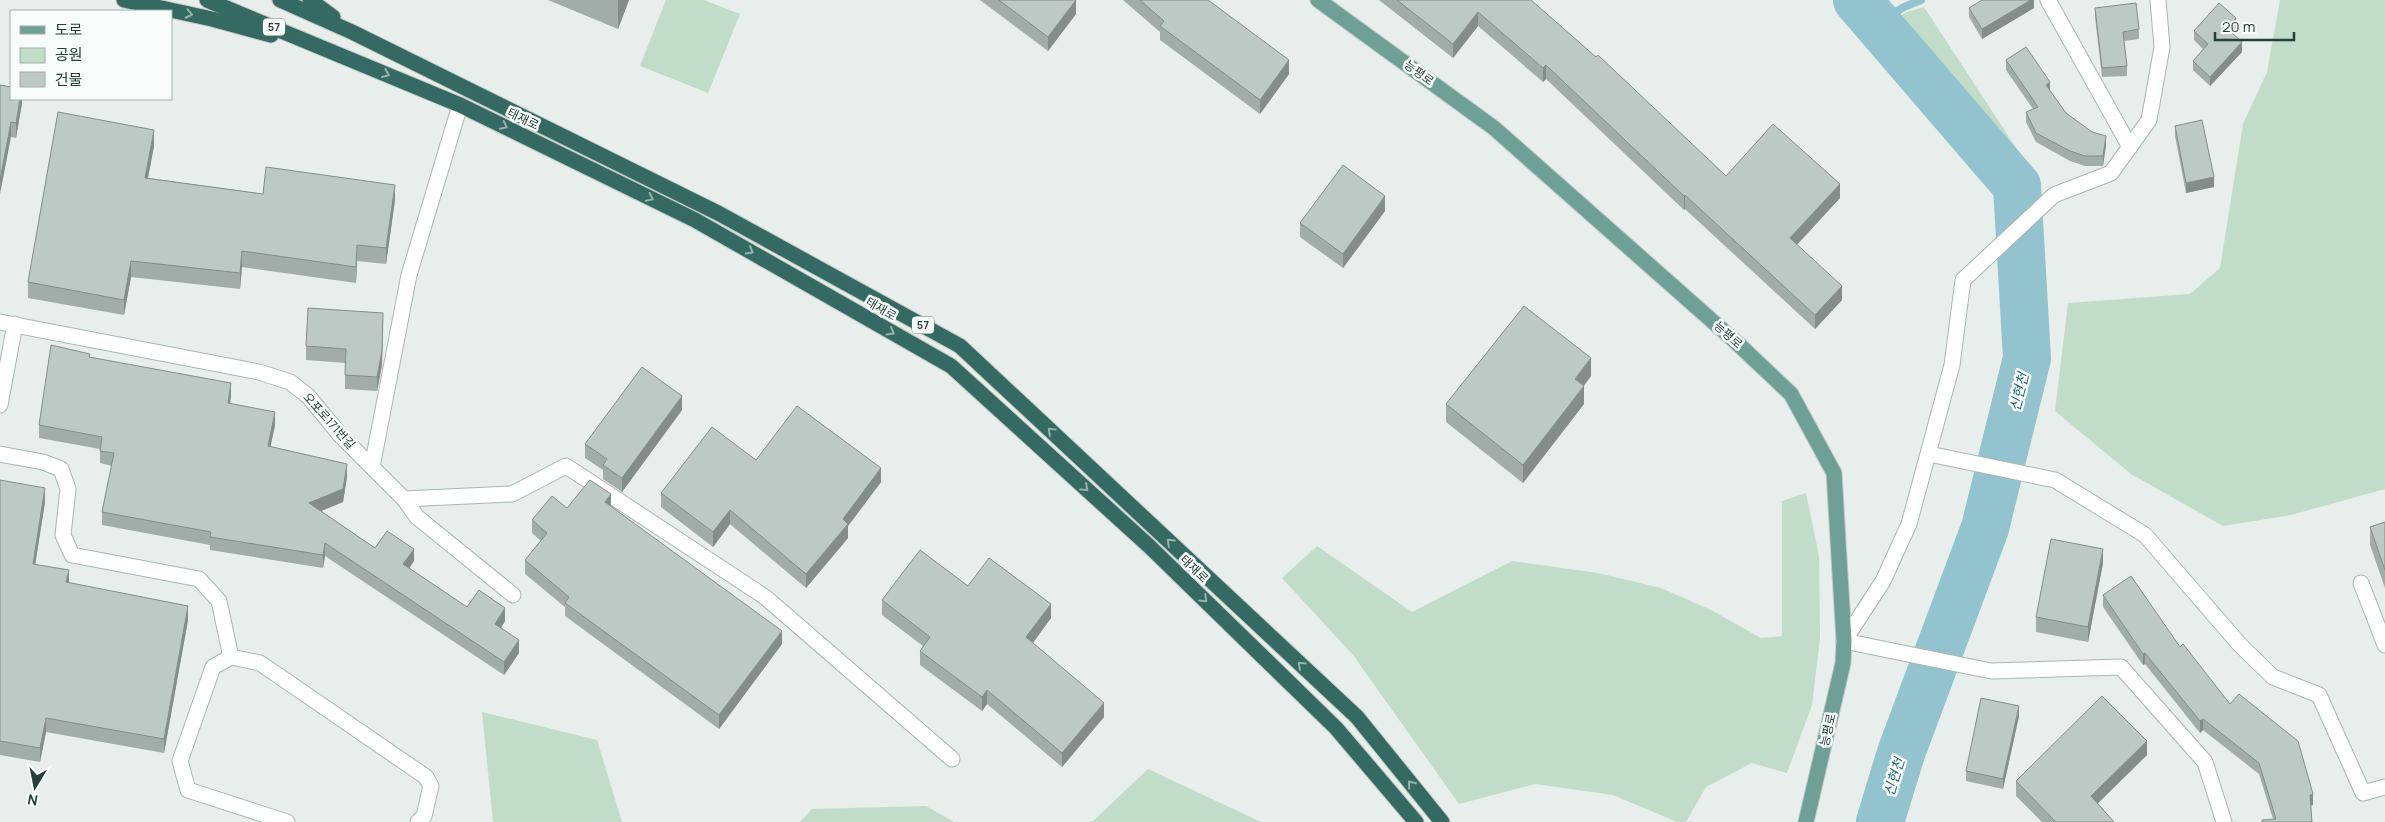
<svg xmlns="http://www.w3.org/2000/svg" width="2385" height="822" font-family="Manrope,'Noto Sans KR',sans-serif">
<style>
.green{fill:#c1ddca}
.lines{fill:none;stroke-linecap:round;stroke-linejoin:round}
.stream{stroke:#93c3ce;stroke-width:8}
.river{stroke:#93c3ce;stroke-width:48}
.minor-casing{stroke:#a9b6b2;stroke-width:17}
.major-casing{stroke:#c2c9c8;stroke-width:17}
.highway-casing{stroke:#c2c9c8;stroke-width:17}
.minor{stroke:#fff;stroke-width:15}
.major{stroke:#6fa096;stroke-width:15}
.highway{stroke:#346a61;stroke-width:15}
.wall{fill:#a2ada9}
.shaded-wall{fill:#848d89}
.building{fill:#bcc9c4;stroke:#848d89}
.oneway{stroke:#96b2ad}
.labels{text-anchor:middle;stroke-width:5;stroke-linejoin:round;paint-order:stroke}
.shield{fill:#f7fbf9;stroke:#657773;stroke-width:1}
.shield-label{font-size:11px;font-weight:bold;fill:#263f3a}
.street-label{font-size:12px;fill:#263f3a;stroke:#f7fbf9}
.water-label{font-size:14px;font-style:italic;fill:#246678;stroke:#f7fbf9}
</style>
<rect width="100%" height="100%" fill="#e7eeeb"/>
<g class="green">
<polygon points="666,0 704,0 740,14 708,93 640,66"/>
<polygon points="2280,0 2385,0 2385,489 2291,515 2223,526 2131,474 2055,411 2068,303 2190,294 2220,268 2243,124 2267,72"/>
<polygon points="1924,7 2039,183 2026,194 2019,179 1884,25 1907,12"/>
<polygon points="1806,493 1819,556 1820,638 1812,705 1787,773 1752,763 1706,787 1686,822 1677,822 1613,795 1535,784 1459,804 1353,655 1282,578 1317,546 1412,612 1512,561 1598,573 1661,588 1711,610 1761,638 1782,636 1782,501"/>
<polygon points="482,712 597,740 622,822 493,822"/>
<polygon points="1148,769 1261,822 1088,822 1093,821"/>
<polygon points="926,806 954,822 800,822 812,809"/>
</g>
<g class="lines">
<polyline class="stream" points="1877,23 1904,7 1921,0"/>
<polyline class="river" points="1857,0 2017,186 2027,358 1985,528 1901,753 1880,822"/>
<g class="minor-casing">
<g id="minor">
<polyline points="2048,0 2130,147"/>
<polyline points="2158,0 2162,47 2149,120 2111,173 2054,195 1963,280 1952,365 1909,524 1883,581 1844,641 1991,671 2121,667 2205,762 2224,822"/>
<polyline points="0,322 259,372 290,382 308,396 341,436 404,499 512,494 566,466 765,597 952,759"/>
<polyline points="0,405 15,324"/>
<polyline points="0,454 43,462 61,469 68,489 63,535 72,555 199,579 219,601 231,657"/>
<polyline points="1929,454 2055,480 2145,535 2240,645 2273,677 2319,695 2363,793 2385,787"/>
<polyline points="372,467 409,275 460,105"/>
<polyline points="404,499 417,517 513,595"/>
<polyline points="2361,583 2385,645"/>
<polyline points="287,822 188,790 180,761 213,667 231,657 260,663 426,777 431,786 424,816 418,822"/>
</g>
</g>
<g class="major-casing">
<polyline id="major" points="1318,0 1494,128 1736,342 1791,394 1834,473 1844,641 1843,663 1806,822"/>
</g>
<g class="highway-casing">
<g id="highway">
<polyline points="124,0 212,19 271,35"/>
<polyline points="207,0 460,105 695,220 951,366 1149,546 1336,728 1416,822"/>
<polyline points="280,0 352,32 718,213 960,346 1357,717 1442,822"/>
<polyline points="310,0 333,17"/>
</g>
</g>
<use href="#minor" class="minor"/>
<use href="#major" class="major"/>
<use href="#highway" class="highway"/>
</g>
<g class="wall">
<polygon points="548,0 629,0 618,29"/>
<polygon points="980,0 1076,0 1076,14 1048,51"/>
<polygon points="1123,0 1208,0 1289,74 1260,114 1160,40 1160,32"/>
<polygon points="1379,0 1531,0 1726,176 1840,198 1797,245 1842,300 1815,329 1685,209 1684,210 1546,79 1543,82 1478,26 1453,58"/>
<polygon points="2034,0 2034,8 1982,39 1969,17 1969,8"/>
<polygon points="2095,8 2139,29 2139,39 2124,41 2127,66 2127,76 2102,77 2095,17"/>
<polygon points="2236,28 2232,33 2242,52 2210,86 2193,70 2193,61 2203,49 2194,40 2194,31"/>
<polygon points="2006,60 2050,91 2066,113 2106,145 2103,166 2085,166 2070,161 2036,142 2026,122 2026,112 2033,109 2006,70"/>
<polygon points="0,85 22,99 22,103 16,138 11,137"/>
<polygon points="2175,126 2214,187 2186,193 2175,136"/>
<polygon points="154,146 148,178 263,194 395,200 386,264 357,261 356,283 242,267 240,289 131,277 124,315 28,298 28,282"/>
<polygon points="1385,211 1343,268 1300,237 1300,223"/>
<polygon points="383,327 382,365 377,391 345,389 345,363 306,360 306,346"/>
<polygon points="90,357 231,396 230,403 275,425 270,447 347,477 343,502 321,511 375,548 414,561 409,568 467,607 505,621 501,628 519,653 504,675 325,556 323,568 210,550 210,545 102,525 102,512 112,466 100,463 100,449 39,438 39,425"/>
<polygon points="1591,376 1584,386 1584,404 1523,483 1446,422 1446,404"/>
<polygon points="682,410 622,492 603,479 603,470 585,458 585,444"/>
<polygon points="0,480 45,502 35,565 69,583 188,620 164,753 46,732 40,762 0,755"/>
<polygon points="881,482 848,526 848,538 806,588 730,524 713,547 661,507 661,493"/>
<polygon points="611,506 782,644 719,729 565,616 565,607 525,574 525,560 541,541 532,533 532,520 567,508"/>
<polygon points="2385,522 2385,588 2370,545 2370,527"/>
<polygon points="2103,563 2088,642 2036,632 2036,617"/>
<polygon points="968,586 1051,618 1033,643 1104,717 1062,767 987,704 982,711 920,665 920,651 923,646 882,615 882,600"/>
<polygon points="2103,595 2180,647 2230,704 2313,805 2310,806 2312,822 2273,819 2259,774 2203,730 2200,733 2145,664 2143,665 2103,607"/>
<polygon points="2019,716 2003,789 1966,781 1966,771"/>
<polygon points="2147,755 2098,803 2114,822 2042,822 2016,796 2016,781"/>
</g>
<g class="shaded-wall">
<polygon points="618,0 629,0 618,29"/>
<polygon points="1076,0 1076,14 1048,51 1048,37"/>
<polygon points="2031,0 2034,0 2034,8 1982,39 1982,29"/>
<polygon points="1478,12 1478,26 1453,58 1453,44"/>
<polygon points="2236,18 2236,28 2227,38 2227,28"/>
<polygon points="2242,42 2242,52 2210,86 2210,77"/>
<polygon points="1289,60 1289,74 1260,114 1260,100"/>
<polygon points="1546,65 1546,79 1543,82 1543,68"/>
<polygon points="2050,82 2050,92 2046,85"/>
<polygon points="20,99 22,99 22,103 16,138 16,123"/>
<polygon points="11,122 11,137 0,194 0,180"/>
<polygon points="154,130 154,146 145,193 145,178"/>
<polygon points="2106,136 2106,145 2103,166 2103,156"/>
<polygon points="2214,177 2214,187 2186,193 2186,183"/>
<polygon points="1840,184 1840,198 1790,252 1790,238"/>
<polygon points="395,185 395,200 386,264 386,248"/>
<polygon points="1685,195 1685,209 1684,210 1684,196"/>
<polygon points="1385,196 1385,211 1343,268 1343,254"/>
<polygon points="357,245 357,261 356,283 356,267"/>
<polygon points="242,251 242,267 240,289 240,273"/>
<polygon points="131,261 131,277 124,315 124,300"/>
<polygon points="1842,286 1842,300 1815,329 1815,315"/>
<polygon points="383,313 382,365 377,391 377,377"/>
<polygon points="1591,358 1591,376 1575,397 1575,379"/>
<polygon points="231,383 231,396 228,416 228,403"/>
<polygon points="1584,386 1584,404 1523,483 1523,465"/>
<polygon points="682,396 682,410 622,492 622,478"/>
<polygon points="275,412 275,425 268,459 268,446"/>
<polygon points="347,464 347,477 343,502 309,516 309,503"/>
<polygon points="881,468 881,482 848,526 848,538 806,588 806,574 843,519"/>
<polygon points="45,488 45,502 33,578 33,564"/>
<polygon points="611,494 611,507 605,502"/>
<polygon points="730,510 730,524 713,547 713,532"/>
<polygon points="325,543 325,556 323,568 323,555"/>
<polygon points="414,549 414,561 403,577 403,564"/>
<polygon points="2103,549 2103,563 2088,642 2088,627"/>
<polygon points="69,570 69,585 66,582"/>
<polygon points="1051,604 1051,618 1026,652 1026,637"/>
<polygon points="188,606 188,620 164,753 164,739"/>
<polygon points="505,608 505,621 495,637 495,624"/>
<polygon points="782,631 782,644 719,729 719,715"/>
<polygon points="519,640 519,653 504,675 504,662"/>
<polygon points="2145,653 2145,664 2143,665 2143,654"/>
<polygon points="987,690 987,704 982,711 982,697"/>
<polygon points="1104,703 1104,717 1062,767 1062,753"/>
<polygon points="2019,706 2019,716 2003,789 2003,779"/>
<polygon points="46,718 46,732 40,762 40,748"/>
<polygon points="2203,719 2203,730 2200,733 2200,721"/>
<polygon points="2147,741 2147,755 2091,810 2091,796"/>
<polygon points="2313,794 2313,805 2310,806 2310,795"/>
</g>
<g class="building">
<polygon points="999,0 1076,0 1048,37"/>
<polygon points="1140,0 1208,0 1289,60 1260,100 1160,26 1164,21"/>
<polygon points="1397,0 1531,0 1596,57 1598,55 1726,176 1773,124 1840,184 1790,238 1842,286 1815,315 1685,195 1684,196 1546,65 1543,68 1478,12 1453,44"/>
<polygon points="1982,0 2031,0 1982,29 1969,8"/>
<polygon points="2136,3 2139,29 2123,32 2127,66 2102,68 2095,8"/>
<polygon points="2219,3 2236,18 2227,28 2242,42 2210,77 2193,61 2208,44 2194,31"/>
<polygon points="2026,47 2050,82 2046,85 2066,113 2092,132 2106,136 2103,156 2085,156 2070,151 2036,133 2026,112 2038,107 2006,60"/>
<polygon points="0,85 11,87 11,99 20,99 16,123 11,122 0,180"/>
<polygon points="58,112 154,130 145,178 263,194 266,167 395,185 386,248 357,245 356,267 242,251 240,273 131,261 124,300 28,282"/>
<polygon points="2202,120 2214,177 2186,183 2175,126"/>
<polygon points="1343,165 1385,196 1343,254 1300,223"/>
<polygon points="1524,306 1591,358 1575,379 1584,386 1523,465 1446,404"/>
<polygon points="308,308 383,313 382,351 377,377 345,375 346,349 306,346"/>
<polygon points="51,345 90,354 89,357 231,383 228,403 275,412 268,446 347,464 343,489 309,503 375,548 387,531 414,549 403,564 467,607 479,590 505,608 495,624 519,640 504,662 325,543 323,555 210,537 211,532 102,512 114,453 100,451 102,437 39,425"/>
<polygon points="642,367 682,396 622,478 603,465 607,459 585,444"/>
<polygon points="797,406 881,468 843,519 848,524 806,574 730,510 713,532 661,493 712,427 756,460"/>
<polygon points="0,480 45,488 33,564 69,570 66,582 188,606 164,739 46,718 40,748 0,741"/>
<polygon points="590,480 611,494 605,502 782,631 719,715 565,603 569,597 525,560 547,533 532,520 552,496 567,508"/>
<polygon points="2385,522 2385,570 2370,527"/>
<polygon points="2051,539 2103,549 2088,627 2036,617"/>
<polygon points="920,550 968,586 989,558 1051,604 1026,637 1104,703 1062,753 987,690 982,697 920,651 930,637 882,600"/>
<polygon points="2131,576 2180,647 2183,644 2230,704 2239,694 2298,741 2313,794 2310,795 2312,822 2262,822 2262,820 2276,819 2259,763 2203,719 2200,721 2145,653 2143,654 2103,595"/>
<polygon points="2102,696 2147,741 2091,796 2114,822 2056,822 2016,781"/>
<polygon points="1981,698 2019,706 2003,779 1966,771"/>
</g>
<defs><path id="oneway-chevron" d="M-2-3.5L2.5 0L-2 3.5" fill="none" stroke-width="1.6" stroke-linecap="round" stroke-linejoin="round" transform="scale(1.25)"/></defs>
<g class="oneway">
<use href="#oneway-chevron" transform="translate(189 14) rotate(12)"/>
<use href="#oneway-chevron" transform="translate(386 74) rotate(23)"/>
<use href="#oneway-chevron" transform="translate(504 126) rotate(26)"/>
<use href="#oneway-chevron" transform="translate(650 198) rotate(26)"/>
<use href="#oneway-chevron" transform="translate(750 251) rotate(30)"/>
<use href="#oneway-chevron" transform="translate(891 332) rotate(30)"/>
<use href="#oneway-chevron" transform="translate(1051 431) rotate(-137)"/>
<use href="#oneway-chevron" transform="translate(1085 488) rotate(42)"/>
<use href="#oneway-chevron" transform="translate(1170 542) rotate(-137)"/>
<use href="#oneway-chevron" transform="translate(1204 599) rotate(44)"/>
<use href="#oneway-chevron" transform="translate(1301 665) rotate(-137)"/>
<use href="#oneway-chevron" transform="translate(1411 784) rotate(-129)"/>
</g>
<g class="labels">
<g class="shield">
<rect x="263" y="18.5" width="22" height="17" rx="4"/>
<rect x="912" y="316.5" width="22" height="17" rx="4"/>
</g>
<g class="shield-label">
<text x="274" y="31">57</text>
<text x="923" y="329">57</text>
</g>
<g class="street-label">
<text transform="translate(1419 73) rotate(36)" y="4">능평로</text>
<text transform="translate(523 119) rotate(26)" y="4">태재로</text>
<text transform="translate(881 309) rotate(30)" y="4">태재로</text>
<text transform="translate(1728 335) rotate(42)" y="4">능평로</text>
<text transform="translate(329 421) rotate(48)" y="4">오포로171번길</text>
<text transform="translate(1194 569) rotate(44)" y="4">태재로</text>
<text transform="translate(1828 730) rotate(-77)" y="4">능평로</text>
</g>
<g class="water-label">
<text transform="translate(2019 392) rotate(-76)" y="5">신현천</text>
<text transform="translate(1894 777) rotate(-73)" y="5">신현천</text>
</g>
</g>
<rect x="10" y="10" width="162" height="90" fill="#f7fbf9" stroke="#a3b0ad"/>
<rect x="20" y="26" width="25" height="8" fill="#6fa096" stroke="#a3b0ad"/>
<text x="55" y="35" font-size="15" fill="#263f3a">도로</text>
<rect x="20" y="48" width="25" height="15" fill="#c1ddca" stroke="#a3b0ad"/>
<text x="55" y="60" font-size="15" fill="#263f3a">공원</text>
<rect x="20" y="72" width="25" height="15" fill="#bcc9c4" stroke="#a3b0ad"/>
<text x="55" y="85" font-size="15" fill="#263f3a">건물</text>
<g transform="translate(35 787) rotate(190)" stroke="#f7fbf9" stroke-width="4" paint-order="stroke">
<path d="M0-4L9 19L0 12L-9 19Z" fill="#263f3a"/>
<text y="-8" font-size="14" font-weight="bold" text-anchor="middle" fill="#263f3a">N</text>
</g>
<path d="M2215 32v8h79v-8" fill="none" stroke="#263f3a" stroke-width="2.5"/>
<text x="2222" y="32" font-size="15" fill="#263f3a" stroke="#f7fbf9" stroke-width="4" paint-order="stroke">20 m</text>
</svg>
